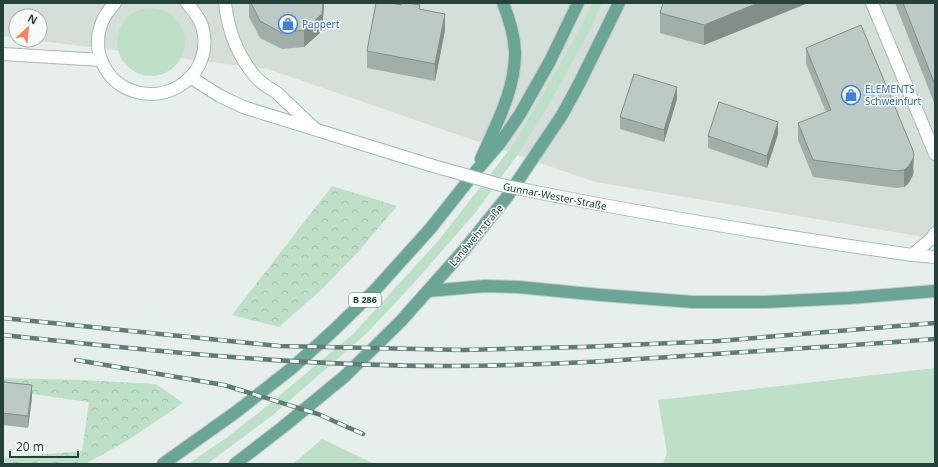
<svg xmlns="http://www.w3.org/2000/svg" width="938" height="467" font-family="'Noto Sans',sans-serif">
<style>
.built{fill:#d4dfda}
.grass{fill:#bfe0c8}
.forest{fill:url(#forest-crowns)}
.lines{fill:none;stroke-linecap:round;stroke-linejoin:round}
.street-casing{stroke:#a8b8b2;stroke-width:14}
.secondary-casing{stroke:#a4bbb3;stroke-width:14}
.primary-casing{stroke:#c2cac8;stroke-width:14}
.street{stroke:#fff;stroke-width:12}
.secondary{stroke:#fff;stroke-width:12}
.primary{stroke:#6aa596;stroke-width:12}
.rail-casing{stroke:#5f7d75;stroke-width:4.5}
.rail{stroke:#f7fbf9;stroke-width:3;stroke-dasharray:9;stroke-linecap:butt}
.secondary-bridge-casing{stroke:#a4bbb3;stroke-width:14;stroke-linecap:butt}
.secondary-bridge{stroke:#fff;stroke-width:12}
.wall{fill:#a1aea9}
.shaded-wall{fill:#838d89}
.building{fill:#bbcac4;stroke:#838d89}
.labels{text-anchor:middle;stroke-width:3;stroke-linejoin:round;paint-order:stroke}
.shield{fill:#f7fbf9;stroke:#637a73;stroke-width:1}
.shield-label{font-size:9px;font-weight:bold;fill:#24423a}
.shop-label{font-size:10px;fill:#366cbe;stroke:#f7fbf9;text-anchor:start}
.street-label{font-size:10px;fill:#24423a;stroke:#f7fbf9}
</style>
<defs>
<pattern id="forest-crowns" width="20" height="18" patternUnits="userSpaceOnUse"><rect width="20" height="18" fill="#bfe0c8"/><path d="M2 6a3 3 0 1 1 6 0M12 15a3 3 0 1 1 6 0" fill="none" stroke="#a4c1ad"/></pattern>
</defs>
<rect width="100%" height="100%" fill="#e6efeb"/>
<polygon class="built" points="3,3 935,3 935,239 595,182 268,69 32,40 40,40 40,16 16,16 16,38 3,36"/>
<g class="grass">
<polygon points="592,3 602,3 585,39 548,106 519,153 476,212 413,284 366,334 274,414 207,464 188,464 226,438 261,411 353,334 438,241 510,149 545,91 579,30"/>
<circle cx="151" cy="42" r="34"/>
<polygon points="935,368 935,464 663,464 667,453 658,400"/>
<polygon points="322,439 375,464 293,464"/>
</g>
<g class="forest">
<polygon points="332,186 397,206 357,253 321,290 279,327 232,315"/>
<polygon points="3,378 81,380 156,384 183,403 130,439 85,464 3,464 3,458 82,451 89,402 3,390"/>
</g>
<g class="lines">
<g class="street-casing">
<polyline id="street" points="912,255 935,257"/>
</g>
<g class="secondary-casing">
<g id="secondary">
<path d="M115 3C102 16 95 34 99 53 103 68 112 81 126 88 168 109 216 72 202 26 199 17 193 10 187 3"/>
<path d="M225 3C228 30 237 55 255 76 260 83 270 88 277 93 289 104 301 116 313 127"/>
<polyline points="872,3 935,154"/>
<polyline points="3,54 101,60"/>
<polyline points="190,77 220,96 243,107 430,165"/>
<path d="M556 196C674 219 793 238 912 255L932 238 935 233"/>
</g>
</g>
<g class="primary-casing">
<g id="primary">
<path d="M481 159C496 125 516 88 515 51 514 34 509 18 503 3"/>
<polyline points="428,291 485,286 518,287 601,295 693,302 764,302 849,298 935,291"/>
<polyline points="163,464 236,412 292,368 334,330 375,290 430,229 476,171 500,143 520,114 550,61 578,3"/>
<polyline points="235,464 283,427 345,376 401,321 464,250 507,197 562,115 579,84 619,3"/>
</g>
</g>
<use href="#street" class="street"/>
<use href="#secondary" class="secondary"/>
<use href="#primary" class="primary"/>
<g class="rail-casing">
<g id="rail">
<polyline points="3,318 279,346 463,350 582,347 718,341 935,323"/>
<path d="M3 335C151 351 299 366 448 366 537 366 626 360 715 354 788 349 862 345 935 339"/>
<polyline points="76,360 224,385 318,414 363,434"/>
</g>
</g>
<use href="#rail" class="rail"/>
<g class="secondary-bridge-casing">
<polyline id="secondary-bridge" points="430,165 501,185 556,196"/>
</g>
<use href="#secondary-bridge" class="secondary-bridge"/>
</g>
<g class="wall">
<polygon points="249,3 324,3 322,31 304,47 282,49 260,38 249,17"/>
<polygon points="663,3 808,3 704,45 660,33 660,13"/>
<polygon points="895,3 935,3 935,105"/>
<polygon points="420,9 445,30 435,81 367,68 367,51"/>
<polygon points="806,48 914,171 913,175 908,184 904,187 897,188 813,177 798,140 798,123 826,112 806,64"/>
<polygon points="677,99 664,142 620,129 620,117"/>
<polygon points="778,134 767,168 708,148 708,136"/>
<polygon points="3,382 32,397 28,428 3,425"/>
</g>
<g class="shaded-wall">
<polygon points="323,3 324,3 324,7 322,31 304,47 304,30"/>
<polygon points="758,3 808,3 704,45 704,25"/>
<polygon points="445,14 445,30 435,81 435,64"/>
<polygon points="677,87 677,99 664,142 664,130"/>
<polygon points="778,122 778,134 767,168 767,156"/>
<polygon points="914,154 913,175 908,184 904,187 904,170"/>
<polygon points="32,385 32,397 28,428 28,416"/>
</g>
<g class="building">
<polygon points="251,3 323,3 322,14 304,30 282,33 260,21"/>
<polygon points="376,3 391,3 401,5 402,3 408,3 420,5 419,9 445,14 435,64 367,51"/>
<polygon points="663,3 758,3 704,25 660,13"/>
<polygon points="903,3 935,3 935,85"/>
<polygon points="861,25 912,148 914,154 913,159 908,167 904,170 897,171 813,160 798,123 831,110 806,48"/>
<polygon points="634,74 677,87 664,130 620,117"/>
<polygon points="719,102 778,122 767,156 708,136"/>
<polygon points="3,382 32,385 28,416 3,413"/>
</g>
<defs>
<g id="shop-ring" transform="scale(1)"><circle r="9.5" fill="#f7fbf9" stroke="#3f7fe0" stroke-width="1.5"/><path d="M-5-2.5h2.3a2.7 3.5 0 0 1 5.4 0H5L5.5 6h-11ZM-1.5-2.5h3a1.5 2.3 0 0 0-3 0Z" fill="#3f7fe0"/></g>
</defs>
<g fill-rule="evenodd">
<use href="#shop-ring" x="288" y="24"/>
<use href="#shop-ring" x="851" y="95"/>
</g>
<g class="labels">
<rect class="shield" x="349" y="293" width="32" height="14" rx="3"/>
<g class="shield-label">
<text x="365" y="303">B 286</text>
</g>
<g class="shop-label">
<text x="302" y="28">Pappert</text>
<text x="865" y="93">ELEMENTS<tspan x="865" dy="12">Schweinfurt</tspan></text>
</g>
<g class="street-label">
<text transform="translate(555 196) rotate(11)" y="4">Gunnar-Wester-Straße</text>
<text transform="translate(476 235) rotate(-50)" y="4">Landwehrstraße</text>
</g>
</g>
<rect width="938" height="467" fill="none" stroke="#24423a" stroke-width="8"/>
<g transform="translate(28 28) rotate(27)"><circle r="19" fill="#f7fbf9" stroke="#a3b1ad"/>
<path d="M0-3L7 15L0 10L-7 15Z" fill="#f4845f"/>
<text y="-6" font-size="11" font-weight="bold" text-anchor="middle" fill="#24423a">N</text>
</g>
<path d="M10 451v6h68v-6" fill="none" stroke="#24423a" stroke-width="2"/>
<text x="16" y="451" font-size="12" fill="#24423a" stroke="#f7fbf9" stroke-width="3" paint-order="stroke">20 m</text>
</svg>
